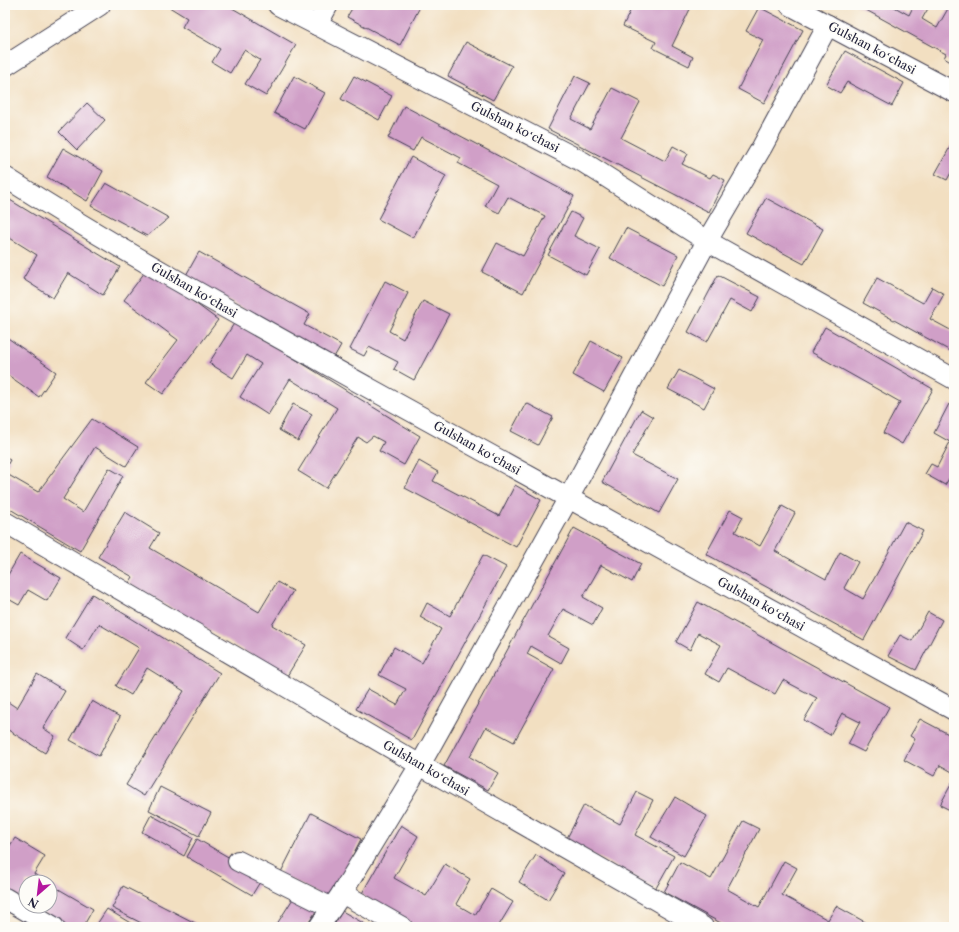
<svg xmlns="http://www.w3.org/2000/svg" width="959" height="932" font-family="'Libre Caslon Text',serif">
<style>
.building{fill:#d09fc7}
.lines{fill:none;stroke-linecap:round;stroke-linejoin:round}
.street-casing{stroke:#413e4f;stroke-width:22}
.street{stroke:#fff;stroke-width:20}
.labels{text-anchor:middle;stroke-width:3.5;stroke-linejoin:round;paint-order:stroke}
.street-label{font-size:12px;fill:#22223b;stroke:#fdfcf7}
</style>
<rect width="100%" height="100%" fill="#fdfcf7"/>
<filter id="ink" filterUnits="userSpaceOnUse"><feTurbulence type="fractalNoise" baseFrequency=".025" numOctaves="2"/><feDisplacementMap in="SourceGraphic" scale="8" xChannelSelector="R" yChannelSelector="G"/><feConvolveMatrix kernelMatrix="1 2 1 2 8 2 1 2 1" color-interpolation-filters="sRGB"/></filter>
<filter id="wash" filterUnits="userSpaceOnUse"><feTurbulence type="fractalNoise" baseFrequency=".012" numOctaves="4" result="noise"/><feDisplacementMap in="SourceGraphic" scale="16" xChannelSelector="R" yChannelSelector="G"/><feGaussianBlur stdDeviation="0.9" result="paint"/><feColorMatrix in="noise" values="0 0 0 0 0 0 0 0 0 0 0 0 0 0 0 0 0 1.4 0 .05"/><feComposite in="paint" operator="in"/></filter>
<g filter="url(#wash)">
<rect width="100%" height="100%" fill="#f2dfc1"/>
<g id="blocks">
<g class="building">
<polygon points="166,5 227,5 296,45 266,96 245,84 260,60 244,50 230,73 212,62 220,49 182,27 187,18"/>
<polygon points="354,5 421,5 400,45 347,17"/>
<polygon points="633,5 692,5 672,46 693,57 689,66 653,48 656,42 623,26"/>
<polygon points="857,5 891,5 909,15 914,5 930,5 922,19 937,28 950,5 954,5 954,64 944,58 946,54"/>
<polygon points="759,7 803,30 764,103 738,89 763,40 746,31"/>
<polygon points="466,42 512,66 493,100 448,76"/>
<polygon points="845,51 904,83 892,106 847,82 840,93 826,85"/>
<polygon points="294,76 325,93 305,129 274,113"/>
<polygon points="354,76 392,96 379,120 341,99"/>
<polygon points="575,76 590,83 571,119 590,129 612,88 640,102 621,138 665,161 673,146 688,154 682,164 710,178 713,174 725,180 709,212 548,129"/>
<polygon points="87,103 105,120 77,150 59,132"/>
<polygon points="404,106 574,196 523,293 482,272 497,243 523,256 545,216 508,197 499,213 485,206 497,184 458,163 461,158 421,137 413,151 388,138"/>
<polygon points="954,140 954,167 947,180 935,174"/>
<polygon points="63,148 103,171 87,201 47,177"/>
<polygon points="411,157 446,176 413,238 378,219"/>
<polygon points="106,183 169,218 147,236 91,206"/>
<polygon points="5,197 120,267 103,295 68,273 53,298 23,279 37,255 5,235"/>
<polygon points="766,198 823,229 804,264 746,233"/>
<polygon points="571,212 583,218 574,236 600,249 586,275 548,255"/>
<polygon points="626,228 678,255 662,286 610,258"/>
<polygon points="199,252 310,314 304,325 341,345 333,359 185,277"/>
<polygon points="148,268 218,320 163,394 146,382 178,340 124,300"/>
<polygon points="718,275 760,297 752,312 730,300 707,342 688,332"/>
<polygon points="877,278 923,303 932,287 944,294 930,319 954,332 954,353 863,303"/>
<polygon points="385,281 408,293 389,331 403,339 423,301 449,314 414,380 394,369 398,362 369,347 364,356 350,349"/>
<polygon points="235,322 420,436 404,465 379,451 384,442 373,436 366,442 358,437 326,488 298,471 337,408 290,379 268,415 240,397 261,364 247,355 233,378 209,363"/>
<polygon points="825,327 933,389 902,444 883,433 900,402 811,352"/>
<polygon points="5,336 56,372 39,397 5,373"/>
<polygon points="591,341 623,358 604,392 573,375"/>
<polygon points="679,370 714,389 704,408 668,389"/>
<polygon points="526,403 553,417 538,445 511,431"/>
<polygon points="293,404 312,414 298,441 279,430"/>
<polygon points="949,404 954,407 954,472 953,472 945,485 925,474 931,464 937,467 950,442 934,433"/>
<polygon points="641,410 653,417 632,455 678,479 659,513 602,482"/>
<polygon points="92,419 138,447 126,466 95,447 63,499 83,512 109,468 123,476 80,551 5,506 5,473 38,492"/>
<polygon points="5,457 10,460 5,469"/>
<polygon points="419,461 438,472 433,481 499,516 515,485 541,500 516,547 405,488"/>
<polygon points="782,506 795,513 775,551 826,579 840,552 858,562 844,588 863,599 905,522 923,531 864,640 706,554 730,510 743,517 735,532 760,546"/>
<polygon points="125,512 159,533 150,548 259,612 277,582 293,591 272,625 306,645 287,676 129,583 133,577 98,557"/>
<polygon points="574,528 641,564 632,582 601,565 583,597 602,608 593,625 563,609 548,636 569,648 561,663 531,646 527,654 554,669 514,742 486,727 470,757 498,773 488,790 444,766"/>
<polygon points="20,554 61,578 47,601 28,590 19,605 5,597 5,580"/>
<polygon points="483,555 506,567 412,740 356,709 368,689 397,705 406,689 379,675 394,647 422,663 441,629 420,617 427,603 450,616"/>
<polygon points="92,594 220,673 144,796 126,785 184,691 147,668 131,695 116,686 139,648 99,624 83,650 65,638"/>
<polygon points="698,602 889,707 864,752 848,744 860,722 842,713 830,735 804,720 817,698 783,680 775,694 727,668 719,682 705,674 721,645 698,633 690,650 676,642"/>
<polygon points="928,612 942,620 916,670 888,656 900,635 912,641"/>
<polygon points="37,674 65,691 43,728 55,736 45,753 5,728 5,700 17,708"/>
<polygon points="92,701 120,717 99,756 70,740"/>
<polygon points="920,719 954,737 954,773 940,765 934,776 904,760 915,739 910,736"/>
<polygon points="954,779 954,812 940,805"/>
<polygon points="160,787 211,813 199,836 149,810"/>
<polygon points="637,792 653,800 635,835 674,856 656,888 566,840 584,805 620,824"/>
<polygon points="675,797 707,816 684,856 651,837"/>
<polygon points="311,813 361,839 330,900 280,874"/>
<polygon points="151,815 193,838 184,856 142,832"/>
<polygon points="743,821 759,829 727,889 759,907 784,861 797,868 782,895 828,920 836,906 874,927 728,927 664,892 680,862 711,879"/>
<polygon points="401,825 418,836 394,878 426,896 445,864 470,879 456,904 475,915 491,889 513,902 498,927 417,927 361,895"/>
<polygon points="15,838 45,856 34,874 47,882 26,882 26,902 5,889 5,853"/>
<polygon points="197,839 263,877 252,895 187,857"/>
<polygon points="536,855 564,873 548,900 519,882"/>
<polygon points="50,884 93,909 83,927 69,927 33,906 50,906"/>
<polygon points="123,886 203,927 149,927 112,908"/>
<polygon points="296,894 318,908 306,927 275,927"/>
<polygon points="107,909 137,927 95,927"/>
<polygon points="342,911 370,927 333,927"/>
</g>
</g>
</g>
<g filter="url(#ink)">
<use href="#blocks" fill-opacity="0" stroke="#413e4f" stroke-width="1"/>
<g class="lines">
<g class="street-casing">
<g id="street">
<polyline points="278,5 583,162 707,241 954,379"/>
<polyline points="790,5 954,92"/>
<polyline points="317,25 328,5"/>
<polyline points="5,66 100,5"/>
<path d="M5 177C124 253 247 320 369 388 564 497 759 603 954 710"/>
<polyline points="5,522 420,765 703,927"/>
<polyline points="238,861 332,908"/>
<polyline points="342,893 402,927"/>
<polyline points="5,898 54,927"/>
<polyline points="319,927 342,893 420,765 568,499 707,241 762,147 828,25"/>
</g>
</g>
<use href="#street" class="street"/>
</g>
</g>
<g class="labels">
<g class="street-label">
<text transform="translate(872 48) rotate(28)" y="4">Gulshan koʻchasi</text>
<text transform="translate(515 127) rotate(27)" y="4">Gulshan koʻchasi</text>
<text transform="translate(194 290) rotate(30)" y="4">Gulshan koʻchasi</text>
<text transform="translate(477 448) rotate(29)" y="4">Gulshan koʻchasi</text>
<text transform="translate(761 604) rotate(29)" y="4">Gulshan koʻchasi</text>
<text transform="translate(426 768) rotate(30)" y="4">Gulshan koʻchasi</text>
</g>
</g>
<rect width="959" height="932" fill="none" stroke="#fdfcf7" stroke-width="20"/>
<g transform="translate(38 894) rotate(208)"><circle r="19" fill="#fdfcf7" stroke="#a5a5ac"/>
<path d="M0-3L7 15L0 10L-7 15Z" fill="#b5179e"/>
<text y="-6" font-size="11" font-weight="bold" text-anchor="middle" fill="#22223b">N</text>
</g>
</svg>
